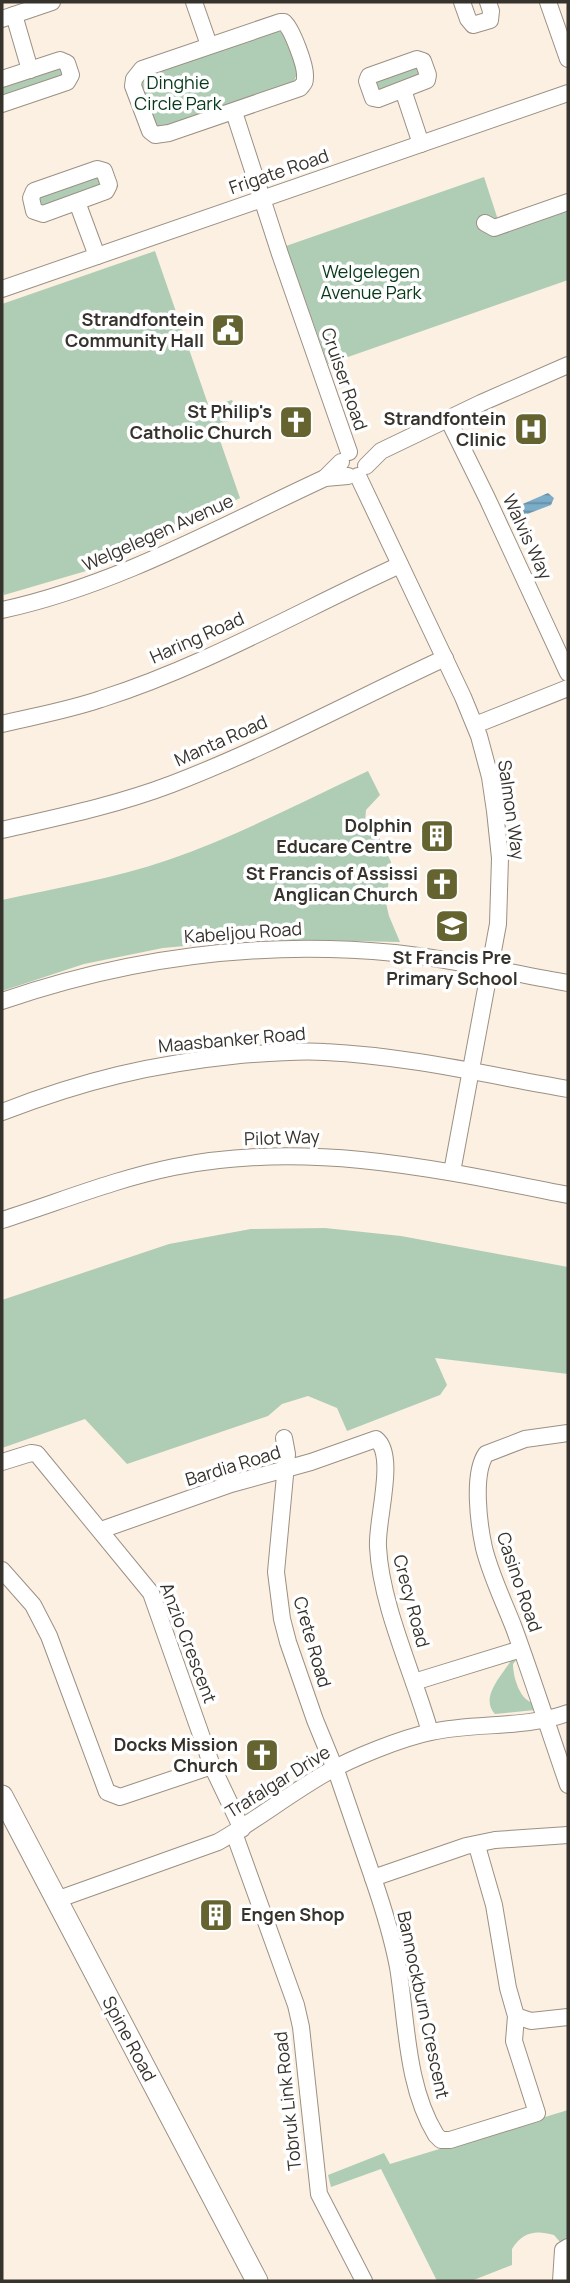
<svg xmlns="http://www.w3.org/2000/svg" width="570" height="2283" font-family="Manrope,sans-serif">
<style>
.green{fill:#afcdb4}
.water{fill:url(#water-rules)}
.lines{fill:none;stroke-linecap:round;stroke-linejoin:round}
.minor-casing{stroke:#9b9083;stroke-width:18}
.major-casing{stroke:#9b9083;stroke-width:23}
.minor{stroke:#fff;stroke-width:16}
.major{stroke:#fff;stroke-width:21}
.labels{text-anchor:middle;stroke-width:7;stroke-linejoin:round;paint-order:stroke}
.park-label{font-size:18px;fill:#063919;stroke:#fff}
.street-label{font-size:18px;fill:#36322c;stroke:#fff}
.poi-label{font-size:18px;font-weight:bold;fill:#36322c;stroke:#fff;text-anchor:end}
</style>
<defs>
<pattern id="water-rules" width="6" height="5" patternUnits="userSpaceOnUse" patternTransform="scale(1.75)"><rect width="6" height="5" fill="#7badc9"/><path d="M0 2.5h6" fill="none" stroke="#668da3"/></pattern>
</defs>
<rect width="100%" height="100%" fill="#fcf0e2"/>
<g class="green">
<polygon points="275,30 286,34 299,70 293,83 162,129 157,128 139,87 146,74"/>
<polygon points="419,64 424,74 379,92 374,80"/>
<polygon points="60,65 66,74 2,99 2,86"/>
<polygon points="99,175 104,186 42,209 35,197"/>
<polygon points="484,177 502,232 568,209 568,280 328,364 286,246"/>
<polygon points="155,251 209,407 232,400 239,417 215,426 240,498 110,564 4,595 2,587 2,304"/>
<path d="M368 771 380 795 366 810 365 822 380 839 391 862 386 903 389 916 400 942 259 939 163 948 84 964 2 991V900C57 888 115 878 168 860 237 836 302 802 368 771Z"/>
<polygon points="325,1228 401,1236 568,1267 568,1374 435,1358 447,1385 440,1395 347,1431 337,1408 308,1396 282,1404 268,1416 127,1464 85,1419 2,1448 2,1300 169,1244 251,1229"/>
<path d="M518 1658 513 1664C513 1677 520 1701 534 1703L535 1710 495 1714C479 1697 503 1674 512 1659Z"/>
<path d="M568 2110V2237L560 2242 554 2235C535 2230 523 2232 512 2249V2265L471 2281H437L381 2169 331 2187 328 2175 384 2153 390 2164Z"/>
</g>
<polygon class="water" points="548,493 554,498 551,505 522,516 517,513 516,509 518,506"/>
<g class="lines">
<g class="minor-casing">
<g id="minor">
<polyline points="194,2 209,45"/>
<polyline points="462,2 468,19 473,25 490,20 491,11 488,2"/>
<polyline points="548,2 568,59"/>
<polyline points="14,15 30,70"/>
<polyline points="2,19 52,2"/>
<path d="M280 22H284C292 29 306 66 305 77 305 83 304 83 300 88L169 133 155 135 150 131 133 86 134 79 142 69Z"/>
<polygon points="417,59 423,61 428,75 427,80 378,99 373,98 367,81 369,76"/>
<polyline points="2,79 60,60 67,63 71,75 67,82 2,104"/>
<polyline points="403,90 421,144"/>
<polyline points="234,112 280,254 349,452"/>
<polygon points="97,169 104,171 109,185 106,191 43,214 34,211 31,198 34,191"/>
<polyline points="77,202 97,256"/>
<polyline points="485,223 494,228 568,202"/>
<polyline points="2,289 568,93"/>
<polyline points="448,419 487,498 568,673"/>
<polyline points="366,466 381,451 481,403 568,365"/>
<polyline points="358,476 463,697 479,736 490,777 495,811 500,858 498,924 452,1172"/>
<polyline points="325,478 341,462"/>
<path d="M2 610C117 585 219 527 325 478L348 476"/>
<path d="M2 724C35 716 69 710 101 699 205 666 301 610 400 565"/>
<polyline points="475,725 568,688"/>
<path d="M2 830C59 817 117 805 172 784 266 748 354 700 445 658"/>
<path d="M2 1001C130 957 260 940 395 953 453 959 511 973 568 983"/>
<path d="M2 1112C85 1080 152 1064 240 1055 268 1053 297 1050 325 1052 407 1056 488 1075 568 1089"/>
<path d="M2 1220C59 1202 115 1179 174 1167 308 1140 437 1169 568 1195"/>
<path d="M568 1433 525 1439 486 1454C472 1474 479 1525 484 1548 491 1576 504 1602 514 1628 533 1680 550 1733 568 1785"/>
<polyline points="284,1438 287,1454 276,1572 282,1619 288,1642 315,1720 338,1776 373,1878 466,1846 495,1840 568,1835"/>
<polyline points="2,1462 31,1453 37,1454 151,1593 212,1766 242,1829"/>
<path d="M101 1530 231 1484 311 1462 376 1439C397 1455 376 1521 378 1547 381 1606 414 1675 430 1732"/>
<polyline points="2,1570 33,1605 49,1636 107,1792 120,1797 212,1766"/>
<polyline points="414,1682 521,1649"/>
<polyline points="234,1833 296,2005 301,2027 319,2194 364,2281"/>
<path d="M373 1878C383 1907 392 1936 398 1967 407 2022 406 2086 436 2135L441 2140H450L537 2113 514 2041 516 2016 508 1988 494 1905 477 1846"/>
<path d="M56 1900 218 1842C255 1821 289 1794 326 1773 352 1758 402 1738 431 1732 476 1722 524 1729 568 1713"/>
<polyline points="516,2016 531,2021 568,2017"/>
<polyline points="561,2281 563,2250 568,2247"/>
</g>
</g>
<g class="major-casing">
<polyline id="major" points="2,1796 257,2281"/>
</g>
<use href="#minor" class="minor"/>
<use href="#major" class="major"/>
</g>
<defs>
<g id="civic-square" transform="scale(1.75)"><rect x="-9" y="-9" width="18" height="18" rx="4" fill="#656431" stroke="#fff"/><path d="M-.6-6.5H3V-4.5H.6V-3L4-1V1h2V6H-6V1h2V-1L-.6-3ZM-1.2 2.5V6h2.4V2.5Z" fill="#fff"/></g>
<g id="church-square" transform="scale(1.75)"><rect x="-9" y="-9" width="18" height="18" rx="4" fill="#656431" stroke="#fff"/><path d="M-1.2-6h2.4v3.5h3.3v2.4h-3.3V6h-2.4V-.1h-3.3v-2.4h3.3Z" fill="#fff"/></g>
<g id="hospital-square" transform="scale(1.75)"><rect x="-9" y="-9" width="18" height="18" rx="4" fill="#656431" stroke="#fff"/><path d="M-5-5h3v3.5h4V-5h3V5h-3V1.5h-4V5h-3Z" fill="#fff"/></g>
<g id="building-square" transform="scale(1.75)"><rect x="-9" y="-9" width="18" height="18" rx="4" fill="#656431" stroke="#fff"/><path d="M-4-6H4V6H1V3H-1V6H-4ZM-2.5-4.3h1.7v1.8h-1.7ZM.8-4.3h1.7v1.8H.8ZM-2.5-1h1.7V.8h-1.7ZM.8-1h1.7V.8H.8Z" fill="#fff"/></g>
<g id="school-square" transform="scale(1.75)"><rect x="-9" y="-9" width="18" height="18" rx="4" fill="#656431" stroke="#fff"/><path d="M0-5L7-2L0 1L-7-2ZM-4 1L0 2.5L4 1V4Q0 6-4 4Z" fill="#fff"/></g>
</defs>
<g fill-rule="evenodd">
<use href="#civic-square" x="228" y="330"/>
<use href="#church-square" x="296" y="422"/>
<use href="#hospital-square" x="531" y="429"/>
<use href="#building-square" x="437" y="836"/>
<use href="#church-square" x="442" y="884"/>
<use href="#school-square" x="452" y="926"/>
<use href="#church-square" x="262" y="1755"/>
<use href="#building-square" x="216" y="1915"/>
</g>
<g class="labels">
<g class="park-label">
<text x="178" y="89">Dinghie<tspan x="178" dy="21">Circle Park</tspan></text>
<text x="371" y="278">Welgelegen<tspan x="371" dy="21">Avenue Park</tspan></text>
</g>
<g class="street-label">
<text transform="translate(279 172) rotate(-19)" y="6">Frigate Road</text>
<text transform="translate(344 379) rotate(71)" y="6">Cruiser Road</text>
<text transform="translate(158 533) rotate(-24)" y="6">Welgelegen Avenue</text>
<text transform="translate(527 537) rotate(65)" y="6">Walvis Way</text>
<text transform="translate(197 638) rotate(-24)" y="6">Haring Road</text>
<text transform="translate(221 741) rotate(-24)" y="6">Manta Road</text>
<text transform="translate(511 810) rotate(82)" y="6">Salmon Way</text>
<text transform="translate(243 933) rotate(-4)" y="6">Kabeljou Road</text>
<text transform="translate(232 1040) rotate(-5)" y="6">Maasbanker Road</text>
<text transform="translate(282 1138) rotate(-2)" y="6">Pilot Way</text>
<text transform="translate(233 1466) rotate(-17)" y="6">Bardia Road</text>
<text transform="translate(519 1582) rotate(71)" y="6">Casino Road</text>
<text transform="translate(411 1601) rotate(75)" y="6">Crecy Road</text>
<text transform="translate(312 1642) rotate(74)" y="6">Crete Road</text>
<text transform="translate(188 1643) rotate(69)" y="6">Anzio Crescent</text>
<text transform="translate(278 1782) rotate(-32)" y="6">Trafalgar Drive</text>
<text transform="translate(423 2005) rotate(78)" y="6">Bannockburn Crescent</text>
<text transform="translate(129 2039) rotate(62)" y="6">Spine Road</text>
<text transform="translate(288 2101) rotate(-96)" y="6">Tobruk Link Road</text>
</g>
<g class="poi-label">
<text x="204" y="326">Strandfontein<tspan x="204" dy="21">Community Hall</tspan></text>
<text x="272" y="418">St Philip's<tspan x="272" dy="21">Catholic Church</tspan></text>
<text x="506" y="425">Strandfontein<tspan x="506" dy="21">Clinic</tspan></text>
<text x="412" y="832">Dolphin<tspan x="412" dy="21">Educare Centre</tspan></text>
<text x="418" y="880">St Francis of Assissi<tspan x="418" dy="21">Anglican Church</tspan></text>
<text x="452" y="964" text-anchor="middle">St Francis Pre<tspan x="452" dy="21">Primary School</tspan></text>
<text x="238" y="1751">Docks Mission<tspan x="238" dy="21">Church</tspan></text>
<text x="241" y="1921" text-anchor="start">Engen Shop</text>
</g>
</g>
<rect width="570" height="2283" fill="none" stroke="#36322c" stroke-width="7"/>
</svg>
